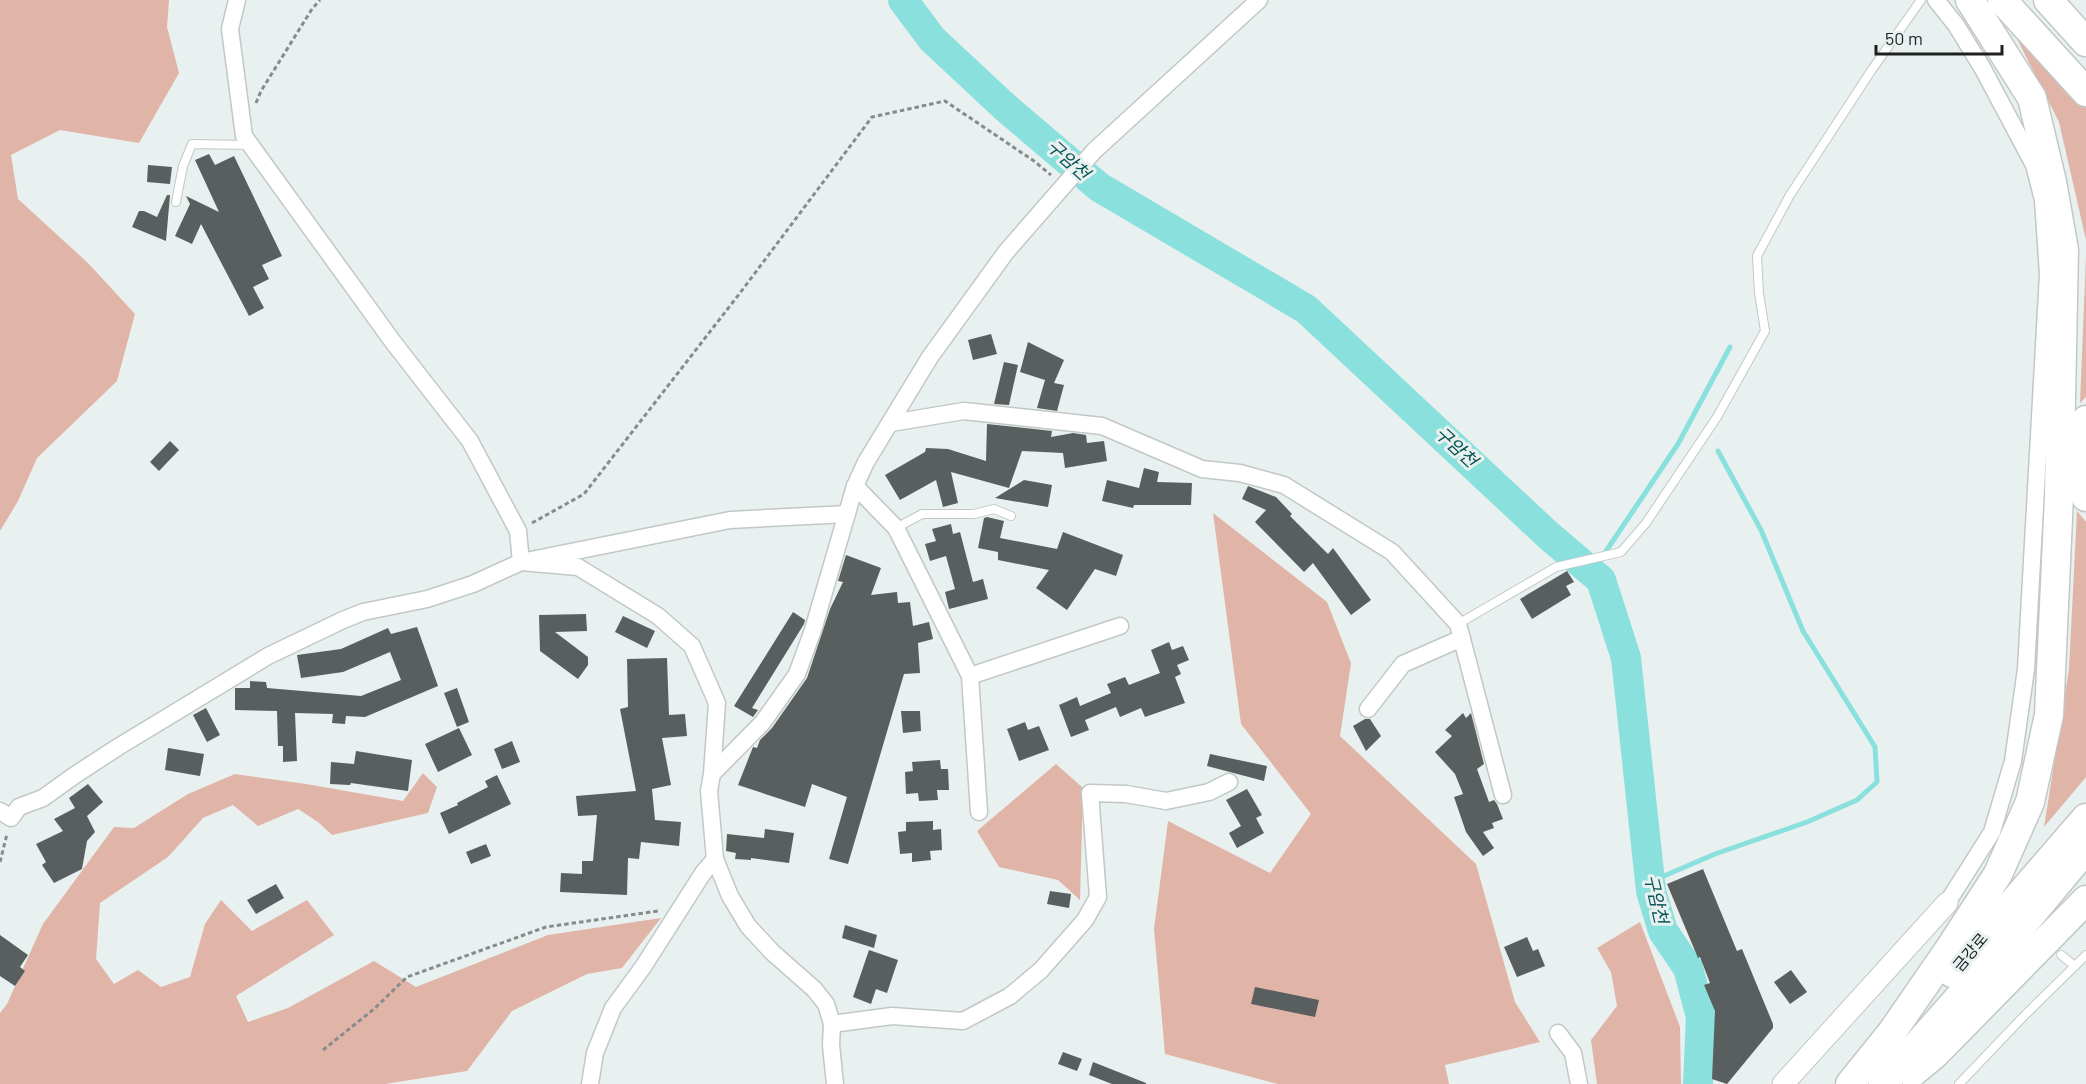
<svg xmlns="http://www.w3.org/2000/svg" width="2086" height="1084" font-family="Barlow,'Noto Sans KR',sans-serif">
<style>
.green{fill:#e0b5a8}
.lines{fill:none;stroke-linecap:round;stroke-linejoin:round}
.stream{stroke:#8ae0dc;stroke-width:5}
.river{stroke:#8ae0dc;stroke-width:30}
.building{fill:#595f5e}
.service-casing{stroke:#c1c8c7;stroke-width:10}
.minor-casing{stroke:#c1c8c7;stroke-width:19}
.tertiary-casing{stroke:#c1c8c7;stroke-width:23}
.trunk-casing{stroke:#c1c8c7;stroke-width:31}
.path{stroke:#878b8b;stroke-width:3;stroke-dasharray:4.5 3;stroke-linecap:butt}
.service{stroke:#fff;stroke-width:8}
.minor{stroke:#fff;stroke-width:16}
.tertiary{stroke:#fff;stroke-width:21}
.trunk{stroke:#fff;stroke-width:28}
.labels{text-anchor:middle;stroke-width:6;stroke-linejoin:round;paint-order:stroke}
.street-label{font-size:16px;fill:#1f2121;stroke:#e9f0f0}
.water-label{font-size:18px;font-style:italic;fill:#075654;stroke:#e9f0f0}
</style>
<rect width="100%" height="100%" fill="#e9f0f0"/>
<g class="green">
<polygon points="0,0 169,0 167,27 179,73 139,143 60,130 11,155 18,199 88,263 135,314 117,381 37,458 18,501 0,531"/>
<polygon points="2010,25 2086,108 2086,240 2059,122"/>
<polygon points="2086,256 2086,397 2080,403"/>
<polygon points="2077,511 2086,522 2086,777 2044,827 2069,669"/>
<polygon points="1213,513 1327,602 1351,663 1340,736 1476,864 1515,1002 1540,1042 1445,1065 1449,1084 1278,1084 1165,1054 1154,929 1168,821 1270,873 1311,814 1241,724"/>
<polygon points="1056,764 1083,788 1080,900 1058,880 999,867 977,831"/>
<polygon points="423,773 437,787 428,813 332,835 318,822 298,809 258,826 233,805 203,818 168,857 100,903 96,959 114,984 138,970 161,987 190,977 205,924 221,900 252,931 307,900 334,935 236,996 248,1022 288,1008 374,961 416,987 548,935 661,918 622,968 587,974 512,1011 467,1071 385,1084 0,1084 0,1013 7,1004 43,924 114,827 134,828 188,794 235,774 306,784 403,801"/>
<polygon points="1640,922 1680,1027 1681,1084 1597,1084 1591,1040 1617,1006 1611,972 1597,948"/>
</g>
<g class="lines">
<g class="stream">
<polyline points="1592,572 1678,444 1730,347"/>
<polyline points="1650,882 1715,854 1807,822 1857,800 1877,782 1875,747 1803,631 1761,530 1718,451"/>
</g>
<polyline class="river" points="903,0 932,39 1006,108 1099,187 1306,309 1548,535 1601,580 1626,658 1651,891 1663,931 1688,968 1701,1017 1698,1084"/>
</g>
<g class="building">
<polygon points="209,154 215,165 234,156 282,256 262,265 269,279 253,287 264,308 249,316 201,224 192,244 175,236 190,204 186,196 219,212 195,160"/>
<polygon points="148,165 172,167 170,184 147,182"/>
<polygon points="167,195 170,195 166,241 132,227 139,211 144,211 157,217"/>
<polygon points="991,334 997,354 973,360 968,340"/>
<polygon points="1028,342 1064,360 1054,383 1064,385 1057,411 1037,408 1045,380 1048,381 1020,372"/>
<polygon points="1004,362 1018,365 1009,405 994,404"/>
<polygon points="987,424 1052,431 1051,437 1073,433 1086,435 1087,443 1104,441 1107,461 1065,468 1063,453 1022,451 1009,488 951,472 958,503 943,507 936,480 900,500 885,475 925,452 926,448 948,449 986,461"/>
<polygon points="170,441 179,450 159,471 150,462"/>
<polygon points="1144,468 1159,472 1157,482 1192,483 1191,505 1134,505 1133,508 1102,501 1107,480 1139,488"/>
<polygon points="1024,480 1052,485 1048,507 995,498"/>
<polygon points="1248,486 1276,497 1292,514 1290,516 1328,554 1333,548 1371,600 1351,615 1313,563 1304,572 1255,522 1266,510 1242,499"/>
<polygon points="987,517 1004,521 1000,538 1057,549 1063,532 1123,555 1116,576 1095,569 1067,610 1036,588 1049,570 998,560 998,552 978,548 984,518"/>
<polygon points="951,524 953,534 960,532 973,582 983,579 988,599 949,609 945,592 955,589 946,556 930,561 925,544 936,541 932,529"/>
<polygon points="846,555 881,568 871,595 897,592 898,603 910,602 913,626 929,622 933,639 918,643 920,673 904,674 848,864 829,859 847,797 812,784 805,807 738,785 753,747 757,748 760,740 772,728 807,678 830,609 843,582 838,581"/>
<polygon points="1567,571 1574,582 1566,586 1571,595 1532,619 1520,599"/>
<polygon points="793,612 805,620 804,624 752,708 758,710 753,717 734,706"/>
<polygon points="586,614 587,631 555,632 588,657 588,665 578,679 540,651 539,615"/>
<polygon points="623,616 655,631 647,648 615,632"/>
<polygon points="417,627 438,686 365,717 346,716 345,724 332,723 333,714 295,713 297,761 283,762 283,746 278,746 277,711 235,710 235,688 250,688 250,681 266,682 267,688 361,696 401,680 390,652 343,672 301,678 297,655 341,649 388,628 391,634"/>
<polygon points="1169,642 1172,650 1183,646 1189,660 1177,665 1181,674 1175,677 1185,703 1145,717 1141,708 1120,717 1116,707 1085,720 1089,730 1071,737 1059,705 1077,697 1080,706 1111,693 1107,684 1125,677 1129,685 1160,673 1151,650"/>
<polygon points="667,658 669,715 685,714 687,736 662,738 671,785 652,789 655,820 681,822 679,846 641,842 639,859 628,858 627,895 560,892 561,873 582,874 582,861 593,861 597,815 578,816 576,796 636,791 620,709 628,707 627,659"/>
<polygon points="457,688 469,722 457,727 444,693"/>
<polygon points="206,708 220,735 207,742 193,715"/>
<polygon points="901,711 920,711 921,731 903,733"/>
<polygon points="1463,713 1466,718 1471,713 1484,764 1477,769 1489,802 1494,800 1497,804 1503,819 1492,823 1494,828 1483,832 1494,848 1483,856 1466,832 1454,797 1463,794 1455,774 1435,752 1452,736 1445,730"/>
<polygon points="1365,719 1370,719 1381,736 1366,751 1353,726"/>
<polygon points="1025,722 1028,730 1039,726 1049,750 1019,761 1007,729"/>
<polygon points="459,728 472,755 438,772 425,744"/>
<polygon points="512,741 520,762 502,769 494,749"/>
<polygon points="168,748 204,754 200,776 165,770"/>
<polygon points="356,751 412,760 408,791 351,783 350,785 330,784 331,762 354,764"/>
<polygon points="1210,754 1267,766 1264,781 1207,766"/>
<polygon points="940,760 941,769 948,769 949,790 937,790 938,800 919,801 918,793 906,794 905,772 913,771 912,762"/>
<polygon points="497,775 511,804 449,834 440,813 458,805 457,803 488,787 485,781"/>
<polygon points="88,784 103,802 87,816 95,832 87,841 82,869 54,883 42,865 46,862 36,844 63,831 54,819 75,808 69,798"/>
<polygon points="1247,789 1262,815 1256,818 1264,833 1237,848 1229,833 1241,826 1226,800"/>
<polygon points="933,821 933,830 941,829 942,850 930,851 931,860 912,862 912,853 900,854 898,832 906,831 906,822"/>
<polygon points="765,829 794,833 789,863 751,858 751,860 735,859 736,853 726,851 727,834 764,838"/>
<polygon points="486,844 491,856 471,864 466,852"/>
<polygon points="1703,869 1737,951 1742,949 1773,1024 1773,1028 1727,1084 1712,1079 1715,1011 1704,985 1710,983 1700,957 1698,958 1667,884"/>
<polygon points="276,884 284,898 256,914 247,900"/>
<polygon points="1050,891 1071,894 1069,908 1047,904"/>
<polygon points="845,925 877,935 874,948 842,938"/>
<polygon points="0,935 28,955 20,967 25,971 15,986 0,976"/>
<polygon points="1527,937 1533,951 1538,949 1545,966 1517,977 1504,947"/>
<polygon points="869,950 898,960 887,993 876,989 871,1004 853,997"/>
<polygon points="1791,970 1807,992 1790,1004 1774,982"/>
<polygon points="1255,987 1319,1000 1315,1017 1251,1004"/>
<polygon points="1063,1052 1082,1059 1077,1071 1058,1064"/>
<polygon points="1093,1062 1146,1083 1146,1084 1112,1084 1089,1075"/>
</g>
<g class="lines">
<g class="service-casing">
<g id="service">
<polyline points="176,202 183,166 192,144 249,145"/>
<polyline points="896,528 922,514 974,514 994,509 1011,516"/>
<polyline points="1458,624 1556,567 1621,552 1646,523 1717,417 1765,331 1759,293 1757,256 1790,195 1871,71 1921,0"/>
<polyline points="2061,955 2075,966"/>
<polyline points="1959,1084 2023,1017 2086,955"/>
</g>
</g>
<g class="minor-casing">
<g id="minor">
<polyline points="237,0 230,29 244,136 393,342 470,441 518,531 521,562 730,520 847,514"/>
<polyline points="1936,0 1956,25 1983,69 2034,165 2043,200 2048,274 2026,669 2013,761 1992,832 1947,903"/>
<polyline points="891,423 964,411 1102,426 1202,469 1240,473 1284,485 1392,552 1458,624 1503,795"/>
<polyline points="855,486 896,528 970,676 979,812"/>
<polyline points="970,676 1120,626"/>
<polyline points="1368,709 1403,664 1462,638"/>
<polyline points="0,811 11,818 19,807 43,798 75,775 118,747 268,656 343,620 363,612 427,599 473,584 521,562 578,567 658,616 692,646 717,703 712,774"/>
<polyline points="715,859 730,896 748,926 772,952 814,989 826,1004 832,1024 831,1045 835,1084"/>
<polyline points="832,1024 892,1016 963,1021 1010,996 1041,970 1085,920 1098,897 1090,793 1126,794 1166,801 1209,792 1229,782"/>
<polyline points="1558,1033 1573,1053 1579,1084"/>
<polyline points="590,1084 595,1053 613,1008 643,967 703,873 715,859 709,791 712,774 763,722 797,674 813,630 855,486 866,462 930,357 1006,252 1094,151 1259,0"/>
</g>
</g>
<g class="tertiary-casing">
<polyline id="tertiary" points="1783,1084 1947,903"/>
</g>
<g class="trunk-casing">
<g id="trunk">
<polyline points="2002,0 2086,92"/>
<polyline points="2048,0 2086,42"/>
<polyline points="2086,420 2082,457 2086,497"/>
<polyline points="1952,973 2086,818"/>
<polyline points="1912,1073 1935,1054 2086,900"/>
<polyline points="1850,1084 1892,1032 1950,948 1998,874 2030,802 2049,715 2059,496 2064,250 2052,182 2032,98 1970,0"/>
<polyline points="1883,1084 2020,928 2086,849"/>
</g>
</g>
<g class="path">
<polyline points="256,103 261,91 312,9 320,0"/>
<polyline points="532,523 584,494 740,293 872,117 945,101 1034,161 1051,175"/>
<polyline points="0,862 7,834"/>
<polyline points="323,1050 374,1009 407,977 546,927 658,911"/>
</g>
<use href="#service" class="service"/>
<use href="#minor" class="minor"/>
<use href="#tertiary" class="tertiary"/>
<use href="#trunk" class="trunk"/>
</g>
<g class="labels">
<g class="street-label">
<text transform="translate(1970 952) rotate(-50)" y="6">금강로</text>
</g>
<g class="water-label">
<text transform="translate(1068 160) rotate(42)" y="6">구암천</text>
<text transform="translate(1456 447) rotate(43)" y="6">구암천</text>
<text transform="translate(1656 899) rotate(77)" y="6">구암천</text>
</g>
</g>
<path d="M1876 45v9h126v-9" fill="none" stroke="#1f2121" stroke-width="3"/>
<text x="1885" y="45" font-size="18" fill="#1f2121" stroke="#e9f0f0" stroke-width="4.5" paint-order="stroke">50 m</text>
</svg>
